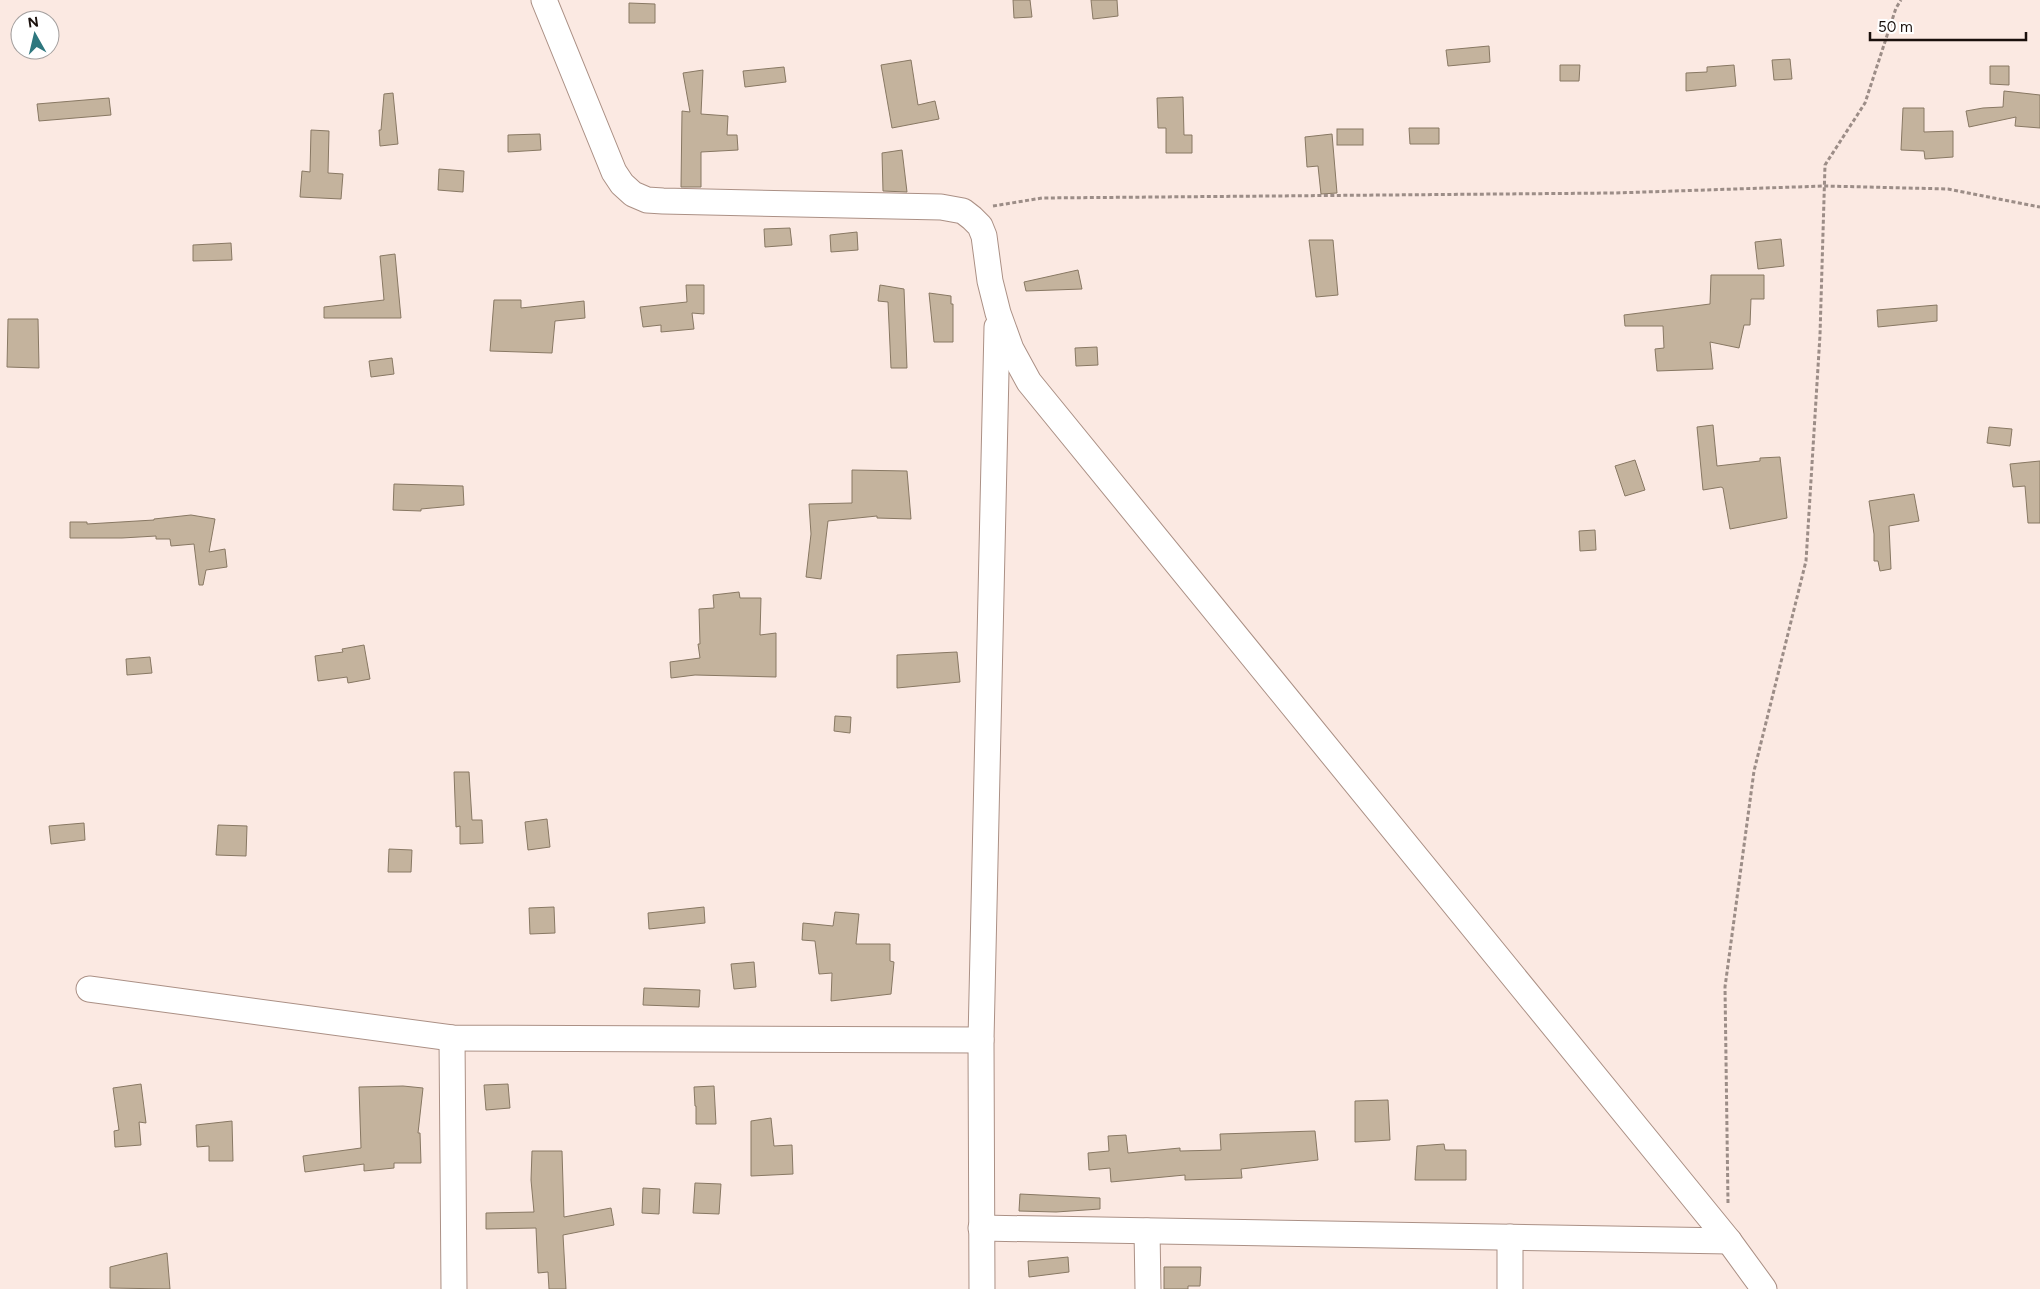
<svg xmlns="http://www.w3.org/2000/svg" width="2040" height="1289" font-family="Figtree,sans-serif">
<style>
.building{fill:#c4b39d;stroke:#887863}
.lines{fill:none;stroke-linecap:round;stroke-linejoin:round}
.minor-casing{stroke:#ab9085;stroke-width:27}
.path{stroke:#9c8d87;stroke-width:3;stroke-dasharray:4 2.5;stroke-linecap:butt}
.minor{stroke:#fff;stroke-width:25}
</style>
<rect width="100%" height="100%" fill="#fbe9e2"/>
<g class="building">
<polygon points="1013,0 1030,0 1032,17 1014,18"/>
<polygon points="1091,0 1117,0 1118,16 1093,19"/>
<polygon points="629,3 655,4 655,23 629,23"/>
<polygon points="1489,46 1490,62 1448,66 1446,50"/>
<polygon points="1790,59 1792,79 1774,80 1772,60"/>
<polygon points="911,60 918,105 935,101 939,119 892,128 881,65"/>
<polygon points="1560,65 1580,65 1579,81 1560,81"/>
<polygon points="1734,65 1736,86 1686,91 1686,73 1707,72 1707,67"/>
<polygon points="1990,66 2009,66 2009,85 1990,84"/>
<polygon points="784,67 786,82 745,87 743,71"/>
<polygon points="703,70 701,114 728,116 727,135 737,135 738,150 701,152 701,187 681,187 682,111 690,112 683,73"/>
<polygon points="2004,91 2040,95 2040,128 2015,126 2016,117 1969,127 1966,111 1983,108 2003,107"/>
<polygon points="393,93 398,144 380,146 379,130 381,130 384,94"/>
<polygon points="1183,97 1184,135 1192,135 1192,153 1166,153 1166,128 1158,128 1157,98"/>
<polygon points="109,98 111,115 39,121 37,104"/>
<polygon points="1903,108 1924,108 1924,132 1953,131 1953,157 1925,159 1924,151 1901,150"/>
<polygon points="1409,128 1439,128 1439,144 1410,144"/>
<rect x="1337" y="129" width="26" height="16"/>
<polygon points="311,130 329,131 328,173 343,174 341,199 300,197 302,171 310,172"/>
<polygon points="540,134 541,150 508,152 508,135"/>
<polygon points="1332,134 1337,193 1321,194 1318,166 1307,167 1305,137"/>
<polygon points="902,150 907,192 883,191 882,153"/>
<polygon points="439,169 464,171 463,192 438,190"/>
<polygon points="790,228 792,245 765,247 764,229"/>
<polygon points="857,232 858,250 831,252 830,235"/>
<polygon points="1781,239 1784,266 1758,269 1755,242"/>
<polygon points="1309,240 1333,240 1338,295 1316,297"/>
<polygon points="231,243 232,260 193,261 193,245"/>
<polygon points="395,254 401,318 324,318 324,307 384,300 380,256"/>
<polygon points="1078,270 1082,289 1026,291 1024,282"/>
<polygon points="1711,275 1764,275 1764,299 1751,299 1750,325 1744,325 1739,348 1710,342 1713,369 1657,371 1655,349 1664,348 1663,326 1625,326 1624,315 1710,304"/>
<polygon points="686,285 704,285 704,314 692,313 694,329 661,332 661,325 643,327 640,307 687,302"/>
<polygon points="880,285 904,289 907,368 891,368 888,302 878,301"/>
<polygon points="929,293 951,296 951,304 953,304 953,342 934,342"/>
<polygon points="494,300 521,300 521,308 584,301 585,318 555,321 552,353 490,351"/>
<polygon points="1937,305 1937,321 1878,327 1877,310"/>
<polygon points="8,319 38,319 39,368 7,367"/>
<polygon points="1097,347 1098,365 1076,366 1075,348"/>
<polygon points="392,358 394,374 371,377 369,361"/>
<polygon points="1713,425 1717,466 1760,461 1760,458 1780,457 1787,518 1730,529 1723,488 1721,487 1703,490 1697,427"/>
<polygon points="1989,427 2012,429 2010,446 1987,443"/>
<polygon points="1635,460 1645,490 1625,496 1615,466"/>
<polygon points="2040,461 2040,523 2028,523 2025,486 2013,487 2010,464"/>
<polygon points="852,470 907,471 911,519 877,518 877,516 828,521 821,579 806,577 811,534 809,504 852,503"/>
<polygon points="394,484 463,486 464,505 421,509 421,511 393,510"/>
<polygon points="1914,494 1919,521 1889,526 1891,569 1880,571 1878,561 1874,561 1874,534 1869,501"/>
<polygon points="191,515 215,519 209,552 225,549 227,567 206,570 203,585 199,585 194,544 171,546 170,539 156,539 156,536 122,538 70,538 70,522 87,522 87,524 154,520 154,519"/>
<polygon points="1595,530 1596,550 1580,551 1579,531"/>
<polygon points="739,592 740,598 761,598 760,635 776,633 776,677 695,675 671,678 670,662 700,658 698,644 700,644 699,609 714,608 713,595"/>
<polygon points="364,645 370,679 348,683 347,677 318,681 315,656 343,652 342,649"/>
<polygon points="957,652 960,682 897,688 897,655"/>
<polygon points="150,657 152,673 127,675 126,659"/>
<polygon points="835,716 851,717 850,733 834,731"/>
<polygon points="454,772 469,772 472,820 482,820 483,843 460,844 460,826 456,827"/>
<polygon points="547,819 550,847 528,850 525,822"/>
<polygon points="84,823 85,840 51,844 49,826"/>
<polygon points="218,825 247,826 246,856 216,855"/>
<polygon points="389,849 412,850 411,872 388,872"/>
<polygon points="554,907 555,933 530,934 529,908"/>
<polygon points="704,907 705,923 649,929 648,913"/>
<polygon points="835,912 859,914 856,944 890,944 890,961 894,962 891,994 831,1001 832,973 819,974 815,941 802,940 803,923 833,926"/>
<polygon points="754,962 756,987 734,989 731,964"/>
<polygon points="644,988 700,990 699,1007 643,1005"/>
<polygon points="141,1084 146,1123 139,1122 141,1145 115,1147 114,1131 119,1130 113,1088"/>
<polygon points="508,1084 510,1108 486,1110 484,1085"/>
<polygon points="403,1086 423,1088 418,1133 420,1133 421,1163 394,1163 394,1168 364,1171 364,1164 305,1172 303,1156 361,1148 359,1087"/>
<polygon points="714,1086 716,1124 696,1124 696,1106 695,1106 694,1087"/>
<polygon points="1388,1100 1390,1140 1355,1142 1355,1101"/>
<polygon points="771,1118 774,1146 792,1145 793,1174 751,1176 751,1121"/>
<polygon points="232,1121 233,1161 209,1161 209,1146 197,1147 196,1125"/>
<polygon points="1315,1131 1318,1160 1241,1169 1242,1178 1185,1180 1185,1175 1111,1182 1110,1168 1089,1170 1088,1153 1109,1151 1108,1136 1126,1135 1128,1153 1180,1148 1180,1151 1221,1150 1220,1134"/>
<polygon points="1444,1144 1445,1150 1466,1150 1466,1180 1415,1180 1417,1146"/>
<polygon points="532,1151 562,1151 564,1217 611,1208 614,1225 563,1235 566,1289 549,1289 548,1272 538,1273 536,1228 486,1229 486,1213 534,1212 531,1180"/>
<polygon points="695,1183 721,1184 719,1214 693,1213"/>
<polygon points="643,1188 660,1189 659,1214 642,1213"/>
<polygon points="1020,1194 1100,1198 1100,1209 1056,1212 1019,1211"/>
<polygon points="167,1253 170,1289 110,1288 110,1267"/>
<polygon points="1068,1257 1069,1272 1029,1277 1028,1261"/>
<polygon points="1164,1267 1201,1267 1200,1286 1188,1286 1188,1289 1164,1289"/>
</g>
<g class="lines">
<g class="minor-casing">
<g id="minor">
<polyline points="544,0 614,172 622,184 633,194 647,200 663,201 941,207 963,211 972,218 980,226 984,236 990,281 998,313 1011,349 1029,382 1729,1241 1764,1289"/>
<polyline points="89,989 452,1038 981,1040"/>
<polyline points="452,1038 454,1289"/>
<polyline points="981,1228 1729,1241"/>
<polyline points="1147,1231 1148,1289"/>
<polyline points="1510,1237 1510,1289"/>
<polyline points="982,1289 981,1040 997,327"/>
</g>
</g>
<g class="path">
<polyline points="993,206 1042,198 1615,193 1825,186 1948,189 2040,207"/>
<polyline points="1728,1203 1725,987 1754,771 1806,561 1820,335 1825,165 1865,103 1896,8 1901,0"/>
</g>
<use href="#minor" class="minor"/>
</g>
<g transform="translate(35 35) rotate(352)"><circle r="24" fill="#ffffff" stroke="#a39f9e"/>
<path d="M0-4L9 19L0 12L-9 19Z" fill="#2e777e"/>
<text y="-8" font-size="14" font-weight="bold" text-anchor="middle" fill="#1a100c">N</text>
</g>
<path d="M1870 32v8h156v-8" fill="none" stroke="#1a100c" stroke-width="2.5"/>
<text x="1878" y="32" font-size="15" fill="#1a100c" stroke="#ffffff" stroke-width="4" paint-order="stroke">50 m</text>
</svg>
